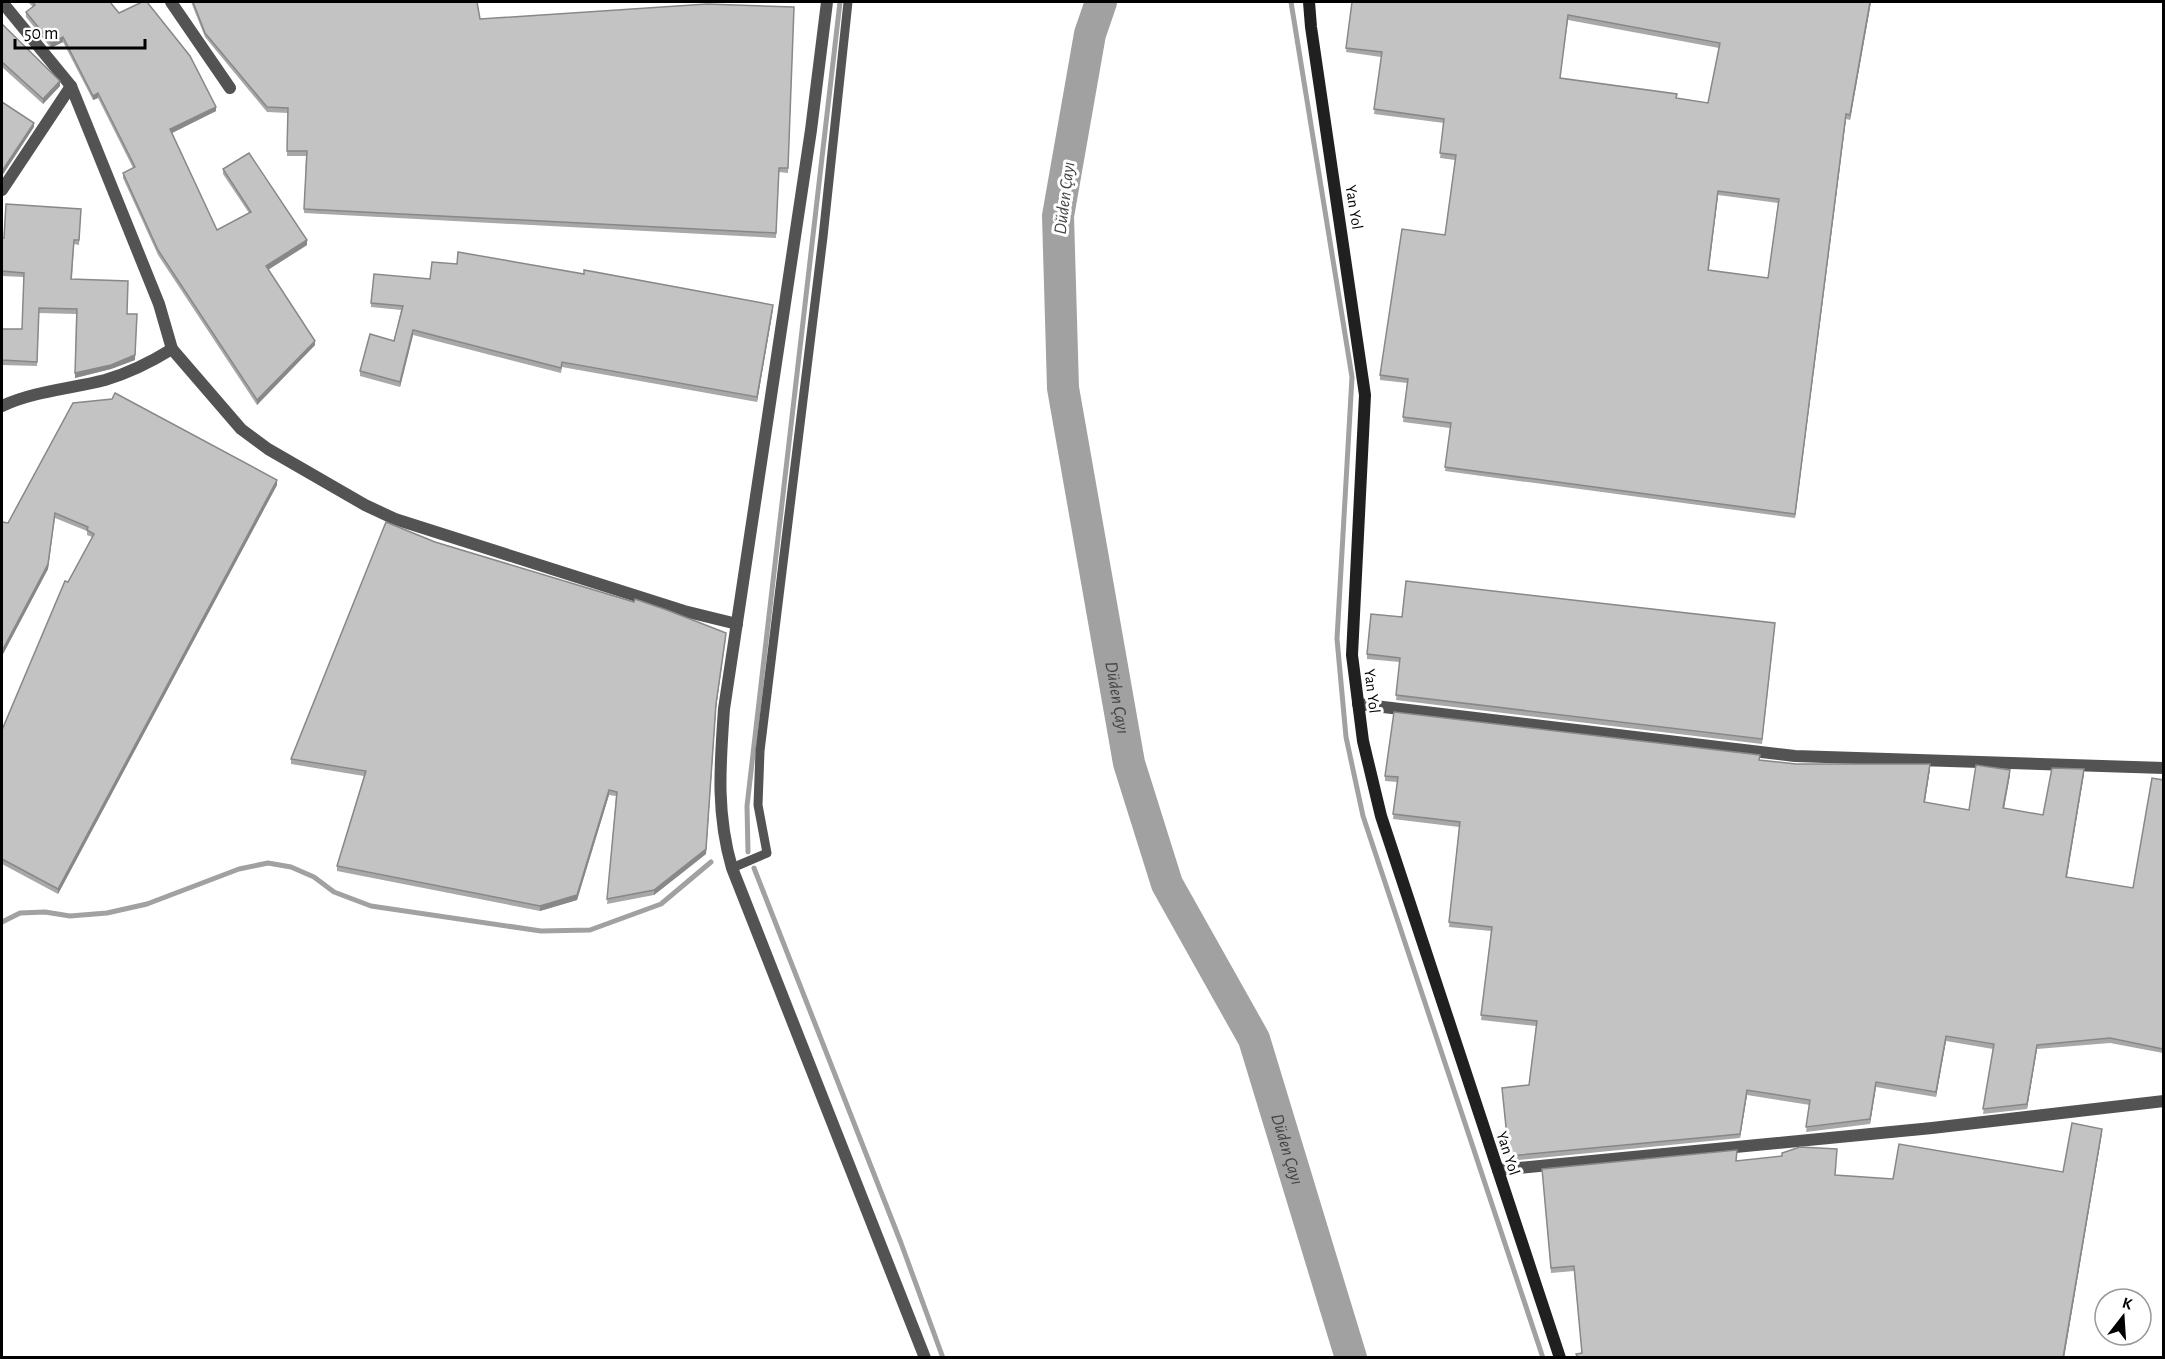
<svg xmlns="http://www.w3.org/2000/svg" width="2165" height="1359" font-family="'Alegreya Sans',sans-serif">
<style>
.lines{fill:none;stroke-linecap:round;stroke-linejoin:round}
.stream{stroke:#a1a1a1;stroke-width:5}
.river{stroke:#a1a1a1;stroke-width:32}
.lane{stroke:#535353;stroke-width:9}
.street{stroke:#535353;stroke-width:12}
.secondary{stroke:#202020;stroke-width:12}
.wall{fill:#a8a8a8;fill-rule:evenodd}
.shaded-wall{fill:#888}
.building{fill:#c3c3c3;stroke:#888;stroke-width:1.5;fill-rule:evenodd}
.labels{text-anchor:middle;stroke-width:6;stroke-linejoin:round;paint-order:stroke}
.street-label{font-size:16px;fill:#000;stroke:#fff}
.water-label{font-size:18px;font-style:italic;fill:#424242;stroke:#fff}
</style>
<rect width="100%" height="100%" fill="#fff"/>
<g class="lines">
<g class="stream">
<polyline points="1291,2 1352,377 1337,639 1346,737 1363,816 1543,1358"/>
<polyline points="748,852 747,806 840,2"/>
<polyline points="754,868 901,1243 943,1358"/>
<polyline points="2,922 20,913 45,912 70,916 107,913 147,904 239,869 268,863 291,867 314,877 334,892 371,906 541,931 590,930 661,904 711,862"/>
</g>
<path class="river" id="s1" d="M1101 2 1090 34 1058 216 1063 388 1129 763 1167 884 1254 1039 1351 1358"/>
<polyline class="lane" points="732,868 767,853 758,805 760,751 823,237 848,2"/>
<g class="street">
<polyline points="2,2 71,86 159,304 172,349 241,429 268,449 365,505 395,519 684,611 737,624"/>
<polyline points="171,2 230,88"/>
<path d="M827 2 811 130 724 709C720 766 716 813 732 868L925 1358"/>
<polyline points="2,190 71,86"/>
<path d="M2 406C34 391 70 389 105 380 129 373 151 362 172 349"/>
<polyline points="1358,704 1795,756 2164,768"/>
<polyline points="1498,1170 1932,1128 2164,1101"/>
</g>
<polyline class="secondary" points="1309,2 1311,27 1365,395 1352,655 1363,741 1381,816 1560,1358"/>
</g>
<g class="wall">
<polygon points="28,2 110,2 119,13 216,111 172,133 217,230 249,213 223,174 223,169 307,245 268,270 315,345 257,405 158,255 123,178 123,173 133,168 98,98 93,100 63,42 51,48 26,17 26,12 33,7"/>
<polygon points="191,2 477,2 480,19 794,7 788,173 779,172 776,238 304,213 306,156 287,156 288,113 267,112 205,37"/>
<path d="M1352 2H1871L1850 120 1846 119 1795 518 1445 471 1450 428 1403 422 1407 383 1380 380V375L1445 235 1455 160 1440 158 1444 123 1374 114 1381 57 1346 52ZM1568 20 1719 48 1708 103 1677 98 1560 78ZM1718 195 1778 203 1768 278 1709 270Z"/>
<polygon points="2,24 60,86 43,104 2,67"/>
<polygon points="81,209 79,245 74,244 72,279 127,314 135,360 111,369 75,378 76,314 39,313 37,366 2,365 2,329 22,329 24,277 2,276 2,238 4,238"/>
<polygon points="371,303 773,309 757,402 562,367 561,373 413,335 400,387 360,376 360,371 394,341 401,310 371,307"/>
<polygon points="73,403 277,485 58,894 2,864 2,730 68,582 92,537 87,535 87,531 55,518 48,569 2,656 2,522 8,523"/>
<polygon points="435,542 726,638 716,708 706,854 654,895 607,904 616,796 609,795 577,900 540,911 337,871 337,866 364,776 291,764 291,759"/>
<polygon points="1775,627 1762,744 1396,700 1400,662 1367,659 1367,654"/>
<polygon points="1760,760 1796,764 1930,769 1925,802 1969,810 2010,775 2004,809 2043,815 2084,774 2067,877 2133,888 2163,780 2163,1053 2110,1043 2037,1049 2027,1109 1983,1114 1993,1049 1946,1041 1936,1097 1876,1087 1870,1124 1806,1132 1810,1105 1747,1095 1740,1138 1509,1161 1502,1088 1529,1085 1536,1026 1481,1020 1491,931 1449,927 1459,827 1393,819 1397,782 1385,781 1385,776"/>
<polygon points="2102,1133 2064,1358 1576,1358 1576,1354 1582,1353 1574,1271 1551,1273 1542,1169 1737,1155 1736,1161 1835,1175 1893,1179 2063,1172"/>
</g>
<g class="shaded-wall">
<polygon points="1870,2 1871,2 1850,120 1850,115"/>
<polygon points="63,37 63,42 51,48 51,43"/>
<polygon points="60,81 60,86 43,104 43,99"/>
<polygon points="98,93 98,98 93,100 93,96"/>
<polygon points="216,107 216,111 170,134 170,129"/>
<polygon points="1846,114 1846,119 1795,518 1795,514"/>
<polygon points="34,123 34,127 2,176 2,171"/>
<polygon points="1718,191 1718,195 1708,274 1708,270"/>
<polygon points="307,240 307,245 266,271 266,266"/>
<polygon points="773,305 773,309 757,402 757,397"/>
<polygon points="137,314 135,360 111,369 75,378 75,373"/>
<polygon points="413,330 413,335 400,387 400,382"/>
<polygon points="315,341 315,345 257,405 257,400"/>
<polygon points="277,480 277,485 58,894 58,889"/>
<polygon points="55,513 48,569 2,656 2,651"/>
<polygon points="726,633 716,708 706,854 654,895 654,890 716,704"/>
<polygon points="1930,764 1930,769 1924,807 1924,802"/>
<polygon points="2084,769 2084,774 2066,881 2066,877"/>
<polygon points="2010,770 2010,775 2003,813 2003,808"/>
<polygon points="609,790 609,795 577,900 540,911 540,906"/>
<polygon points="1946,1036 1946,1041 1936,1097 1936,1092"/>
<polygon points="2037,1045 2037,1049 2027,1109 2027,1104"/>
<polygon points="1876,1082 1876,1087 1870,1124 1870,1119"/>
<polygon points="1747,1090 1747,1095 1740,1138 1740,1134"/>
<polygon points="2102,1129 2102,1133 2064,1358 2063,1358"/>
</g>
<g class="building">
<polygon points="32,2 110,2 119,13 142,2 147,2 190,56 216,107 170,129 217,230 251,212 223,169 249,153 307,240 266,266 315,341 257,400 158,250 123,173 135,167 98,93 93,96 63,37 51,43 26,12 35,5"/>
<polygon points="193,2 477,2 480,19 707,4 794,7 788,168 779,168 776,233 304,209 307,151 287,151 288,108 267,107 205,33"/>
<path d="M1352 2H1870L1850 115 1846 114 1795 514 1445 467 1451 423 1403 417 1408 379 1380 375 1402 229 1445 235 1456 155 1440 153 1444 119 1374 109 1382 52 1346 48ZM1568 15 1720 43 1708 103 1676 98 1677 94 1560 78ZM1718 191 1779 199 1768 278 1708 270Z"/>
<polygon points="2,24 60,81 43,99 2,62"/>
<polygon points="2,102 34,123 2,171"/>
<polygon points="6,204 81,209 79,240 74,240 71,279 128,281 127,314 137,314 135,355 111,365 75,373 77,309 39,308 37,362 2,360 2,329 22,329 24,273 2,271 2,238 4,238"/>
<polygon points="458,252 584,274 584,270 773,305 757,397 562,362 561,368 413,330 400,382 360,371 370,334 394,341 403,306 371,303 374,274 430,279 432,262 457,264"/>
<polygon points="115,393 277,480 58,889 2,859 2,730 65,581 68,582 94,534 87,530 88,527 55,513 48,564 2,651 2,522 8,523 73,403 112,399"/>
<polygon points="386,522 435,542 634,602 635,599 667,610 726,633 716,704 706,849 654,890 607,899 617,792 609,790 577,895 540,906 337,866 366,771 291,759"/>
<polygon points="1406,581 1775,623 1762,739 1396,695 1400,658 1367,654 1371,614 1402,617"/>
<polygon points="1394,712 1760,755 1759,760 1796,764 1930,764 1924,802 1969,810 1976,765 2010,770 2003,808 2043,815 2052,768 2084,769 2066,877 2133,888 2152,778 2163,780 2163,1049 2110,1038 2037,1045 2027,1104 1983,1109 1994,1044 1946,1036 1936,1092 1876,1082 1870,1119 1806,1127 1810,1100 1747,1090 1740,1134 1509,1156 1502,1088 1529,1085 1537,1021 1481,1015 1492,927 1449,922 1460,822 1393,814 1398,777 1385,776"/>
<polygon points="2072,1123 2102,1129 2063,1358 1578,1358 1576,1354 1582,1353 1574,1266 1551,1268 1542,1169 1737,1150 1736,1161 1782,1156 1782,1153 1800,1147 1837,1149 1835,1175 1893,1179 1899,1144 2063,1172"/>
</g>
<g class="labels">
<g class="street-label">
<text transform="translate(1355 207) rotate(81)" y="6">Yan Yol</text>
<text transform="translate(1373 691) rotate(83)" y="6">Yan Yol</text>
<text transform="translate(1509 1153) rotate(72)" y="6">Yan Yol</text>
</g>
<g class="water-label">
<text transform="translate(1064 198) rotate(-83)" y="6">Düden Çayı</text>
<text dy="6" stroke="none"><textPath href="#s1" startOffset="705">Düden Çayı</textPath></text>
<text dy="6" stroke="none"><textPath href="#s1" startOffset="1191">Düden Çayı</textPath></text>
</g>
</g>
<rect width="2165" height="1359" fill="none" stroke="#000000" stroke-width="6"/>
<g transform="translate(2123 1317) rotate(17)"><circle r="28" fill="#ffffff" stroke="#999999" stroke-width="1.5"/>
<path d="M0-4.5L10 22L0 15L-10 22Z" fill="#000000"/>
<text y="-9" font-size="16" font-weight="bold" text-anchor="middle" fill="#000000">K</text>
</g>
<path d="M15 39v9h130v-9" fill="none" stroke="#000000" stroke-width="3"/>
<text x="24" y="39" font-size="18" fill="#000000" stroke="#ffffff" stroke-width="4.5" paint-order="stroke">50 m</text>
</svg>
